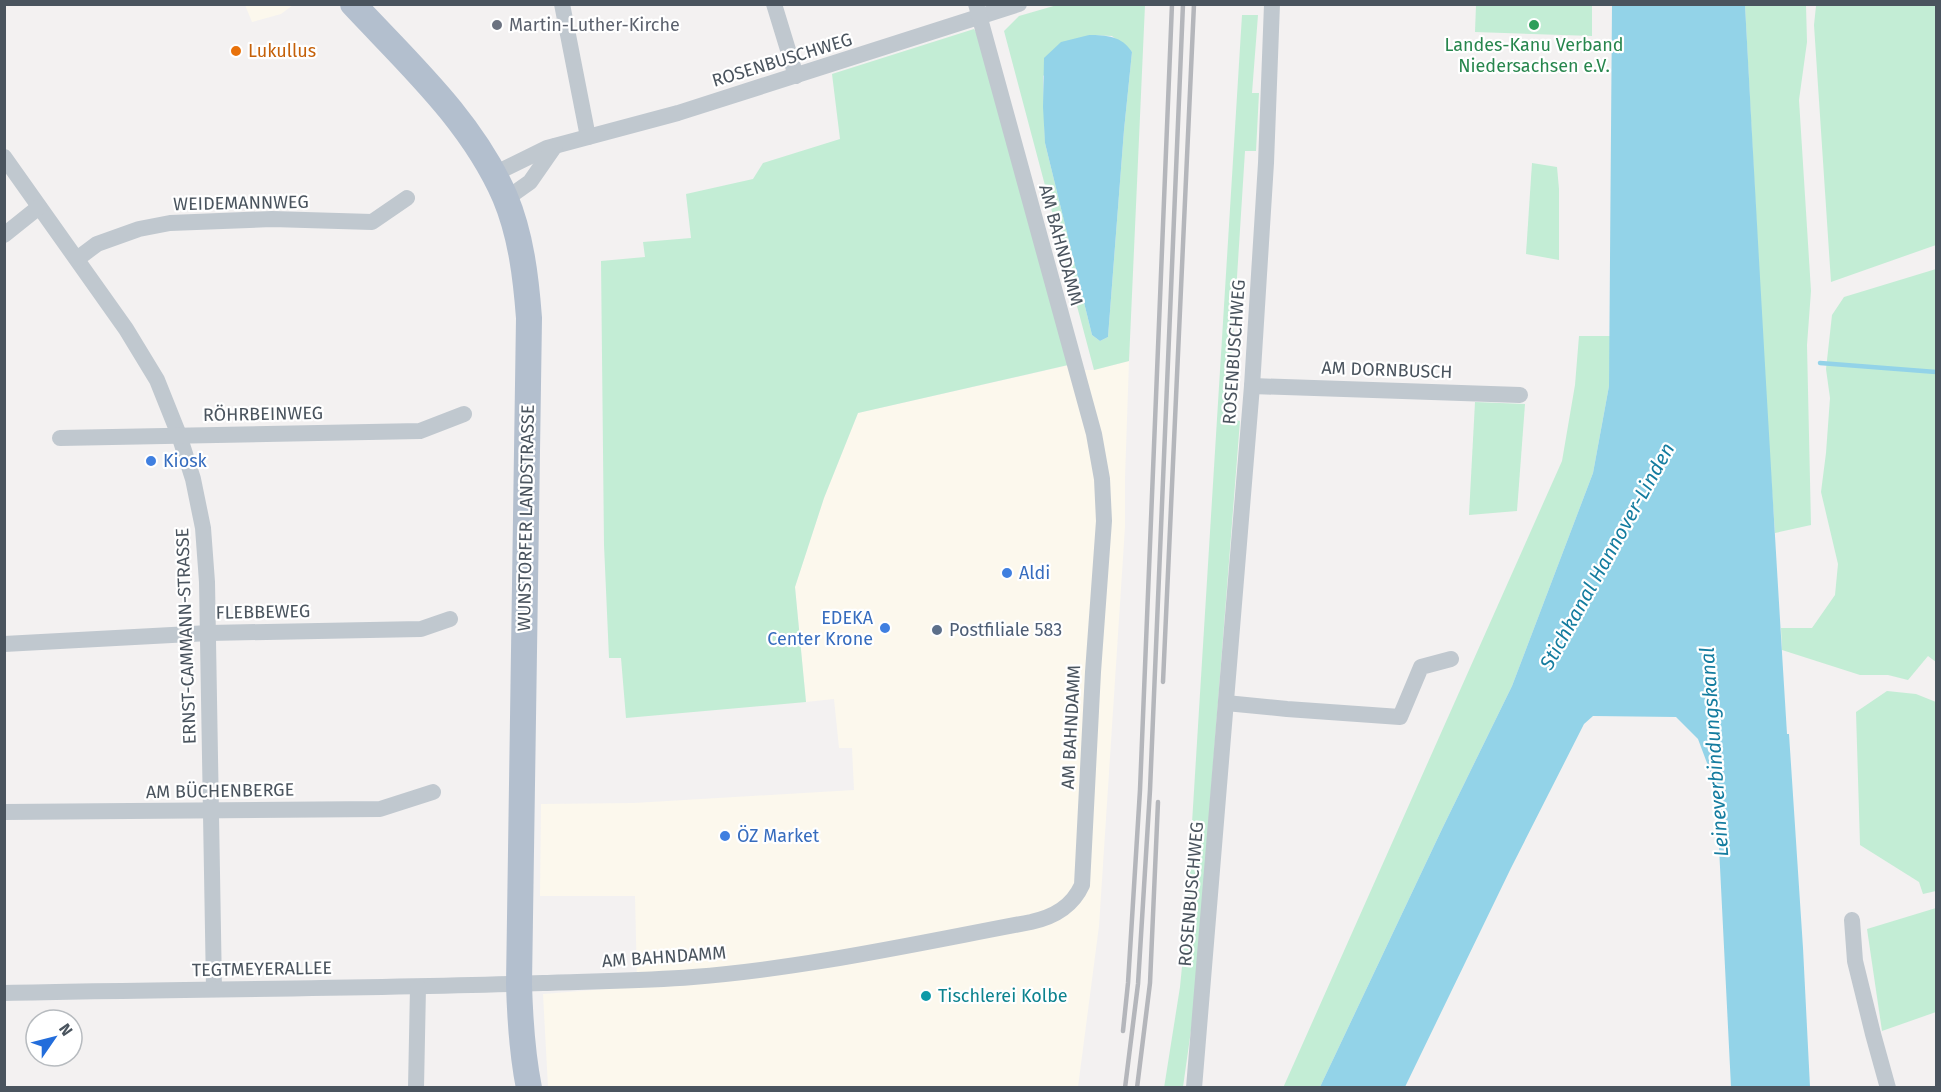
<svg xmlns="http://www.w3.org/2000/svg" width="1941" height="1092" font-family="'Fira Sans',sans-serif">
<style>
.commercial{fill:#fcf8ed}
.green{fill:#c3edd5;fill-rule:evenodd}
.water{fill:#93d3e8}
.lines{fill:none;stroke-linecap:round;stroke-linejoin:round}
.stream{stroke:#93d3e8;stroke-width:4.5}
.street{stroke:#c0c8cf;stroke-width:16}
.primary{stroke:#b3bfce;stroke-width:26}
.rail{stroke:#b4b6bb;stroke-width:4.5}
.worship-dot{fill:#6b7280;stroke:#fff;stroke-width:2}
.leisure-dot{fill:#2e9e5b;stroke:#fff;stroke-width:2}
.food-dot{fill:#e8710a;stroke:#fff;stroke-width:2}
.shop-dot{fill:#3f7fe0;stroke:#fff;stroke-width:2}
.service-dot{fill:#5c6f8a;stroke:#fff;stroke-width:2}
.culture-dot{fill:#0f9aa8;stroke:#fff;stroke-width:2}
.labels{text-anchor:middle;stroke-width:4.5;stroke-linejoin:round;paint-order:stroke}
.worship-label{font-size:18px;fill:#5b616d;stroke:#fff;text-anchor:start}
.leisure-label{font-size:18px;fill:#27864d;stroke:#fff}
.food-label{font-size:18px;fill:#c56008;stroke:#fff;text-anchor:start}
.street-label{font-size:18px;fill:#4a545e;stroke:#fff}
.shop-label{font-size:18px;fill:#366cbe;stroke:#fff;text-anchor:start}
.service-label{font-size:18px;fill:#4e5e75;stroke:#fff;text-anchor:start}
.culture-label{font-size:18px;fill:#0d838f;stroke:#fff;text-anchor:start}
.water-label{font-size:20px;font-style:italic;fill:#147c9f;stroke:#fff}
</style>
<rect width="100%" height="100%" fill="#f3f1f1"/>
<g class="commercial">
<polygon points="245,5 293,5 281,14 252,22"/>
<polygon points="1129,361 1125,478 1125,527 1099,926 1078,1087 548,1087 543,994 668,984 637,981 635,896 540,896 541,804 634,803 854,790 852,748 839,748 834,699 806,702 795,587 824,498 858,413 1074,364 1076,370 1094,370"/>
</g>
<g class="green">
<path d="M1057 5H1145L1129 361 1094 370 1004 31 1019 16ZM1089 35 1112 36 1132 52 1124 130 1108 337 1100 341 1092 335 1045 143 1043 76Z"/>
<polygon points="1476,5 1592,5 1592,36 1475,32"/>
<polygon points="1745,5 1806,5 1807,42 1799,100 1811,291 1807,345 1811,525 1775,533 1766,408"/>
<polygon points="1811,5 1936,5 1936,245 1831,282 1814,25 1816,6"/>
<polygon points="1242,15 1258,15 1252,93 1259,93 1256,151 1245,151 1228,419 1240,421 1194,1009 1183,1087 1164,1088 1180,987 1185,936"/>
<polygon points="974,29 981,40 1068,365 858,413 824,498 795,587 806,702 626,718 621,658 609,658 604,545 601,261 645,257 643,242 691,238 686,194 753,179 763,163 840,139 832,74"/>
<polygon points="1532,163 1557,167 1559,189 1559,260 1526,254"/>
<polygon points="1936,269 1936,662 1928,656 1908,680 1888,675 1860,675 1782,650 1781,628 1812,628 1835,595 1838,564 1821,492 1826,453 1830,398 1826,369 1832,315 1844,297"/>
<polygon points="1579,336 1611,336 1609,386 1593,473 1512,686 1442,829 1320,1087 1283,1088 1562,461 1575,385"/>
<polygon points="1475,402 1525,404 1517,511 1469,515"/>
<polygon points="1887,691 1916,694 1936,702 1936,891 1923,894 1919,882 1860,845 1856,712"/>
<polygon points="1936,908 1936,1012 1882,1031 1867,929"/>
</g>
<g class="water">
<path d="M1612 5H1745C1758 248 1772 491 1787 734H1789L1803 948 1810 1087H1731L1716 787 1698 739 1676 717 1593 716 1584 724 1511 868 1405 1087H1320L1442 829 1512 686 1593 473 1609 386Z"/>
<path d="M1089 35C1106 35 1122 36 1132 52L1124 130 1108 337 1100 341 1092 335 1045 143 1043 107 1044 58 1061 42Z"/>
</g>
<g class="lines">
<polyline class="stream" points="1820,363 1936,372"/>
<g class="street">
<polyline points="562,4 588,137"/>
<polyline points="774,4 796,76"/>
<polyline points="4,157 126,329 157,380 179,435 193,479 203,528 207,582 214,989"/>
<polyline points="494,174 547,148 678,113 1019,4"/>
<polyline points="506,199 530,182 555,146"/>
<polyline points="4,235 39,207"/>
<polyline points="77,259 97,244 139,229 170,223 272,219 372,222 407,198"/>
<polyline points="1252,386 1520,395"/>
<polyline points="60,438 420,431 464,414"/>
<polyline points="4,644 209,633 421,629 450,619"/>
<polyline points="1226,703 1287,709 1400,717 1421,667 1451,659"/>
<polyline points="4,812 380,809 433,792"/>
<polyline points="1852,920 1855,961 1873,1034 1888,1088"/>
<path d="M4 993C184 989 364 989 543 983 593 981 643 981 693 977 807 968 919 943 1031 922 1054 917 1072 907 1082 885L1093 672 1104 521 1102 479 1094 434 976 4"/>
<polyline points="416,1088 418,987"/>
<polyline points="1194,1088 1252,386 1266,163 1272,4"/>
</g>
<path class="primary" d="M353 4C409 64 472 121 505 197 521 235 526 278 529 318L519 984C520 1020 522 1053 529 1088"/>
<g class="rail">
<polyline points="1163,682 1194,4"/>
<polyline points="1123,1031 1128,983 1140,790 1172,4"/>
<polyline points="1125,1088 1138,984 1150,790 1183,4"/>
<polyline points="1137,1088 1150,983 1158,802"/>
</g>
</g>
<circle class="worship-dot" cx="497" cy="25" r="6"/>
<circle class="leisure-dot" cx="1534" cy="25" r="6"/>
<circle class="food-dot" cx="236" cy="51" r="6"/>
<g class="shop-dot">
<circle cx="151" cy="461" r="6"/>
<circle cx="1007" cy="573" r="6"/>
<circle cx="885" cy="628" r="6"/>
<circle cx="725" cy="836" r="6"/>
</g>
<circle class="service-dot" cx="937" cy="630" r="6"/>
<circle class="culture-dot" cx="926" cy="996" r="6"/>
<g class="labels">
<g class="worship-label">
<text x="509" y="31">Martin-Luther-Kirche</text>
</g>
<g class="leisure-label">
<text x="1534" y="51">Landes-Kanu Verband<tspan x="1534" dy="21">Niedersachsen e.V.</tspan></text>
</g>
<g class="food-label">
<text x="248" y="57">Lukullus</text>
</g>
<g class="street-label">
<text transform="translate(782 60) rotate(-17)" y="6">ROSENBUSCHWEG</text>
<text transform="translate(241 203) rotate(-1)" y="6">WEIDEMANNWEG</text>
<text transform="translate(1061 245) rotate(75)" y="6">AM BAHNDAMM</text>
<text transform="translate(1234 352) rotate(-86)" y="6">ROSENBUSCHWEG</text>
<text transform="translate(1387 370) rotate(2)" y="6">AM DORNBUSCH</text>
<text transform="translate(263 414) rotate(-1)" y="6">RÖHRBEINWEG</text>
<text transform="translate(526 518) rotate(-89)" y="6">WUNSTORFER LANDSTRASSE</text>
<text transform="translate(263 612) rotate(-1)" y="6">FLEBBEWEG</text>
<text transform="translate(186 636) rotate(-92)" y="6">ERNST-CAMMANN-STRASSE</text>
<text transform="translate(1071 727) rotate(-87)" y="6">AM BAHNDAMM</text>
<text transform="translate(220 791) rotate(-1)" y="6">AM BÜCHENBERGE</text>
<text transform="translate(1191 894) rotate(-85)" y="6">ROSENBUSCHWEG</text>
<text transform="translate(664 957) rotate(-4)" y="6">AM BAHNDAMM</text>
<text transform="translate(262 969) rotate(-1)" y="6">TEGTMEYERALLEE</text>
</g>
<g class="shop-label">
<text x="163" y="467">Kiosk</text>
<text x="1019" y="579">Aldi</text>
<text x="873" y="624" text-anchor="end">EDEKA<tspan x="873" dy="21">Center Krone</tspan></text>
<text x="737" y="842">ÖZ Market</text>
</g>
<g class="service-label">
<text x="949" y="636">Postfiliale 583</text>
</g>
<g class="culture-label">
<text x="938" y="1002">Tischlerei Kolbe</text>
</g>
<g class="water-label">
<text transform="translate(1607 556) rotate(-61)" y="7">Stichkanal Hannover-Linden</text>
<text transform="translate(1714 752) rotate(-94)" y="7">Leineverbindungskanal</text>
</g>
</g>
<rect width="1941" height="1092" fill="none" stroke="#4a545e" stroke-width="12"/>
<g transform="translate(54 1038) rotate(55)"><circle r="28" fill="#ffffff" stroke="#b7bbbf" stroke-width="1.5"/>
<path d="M0-4.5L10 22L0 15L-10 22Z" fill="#236ddb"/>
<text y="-9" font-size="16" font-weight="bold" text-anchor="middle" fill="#4a545e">N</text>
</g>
</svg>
